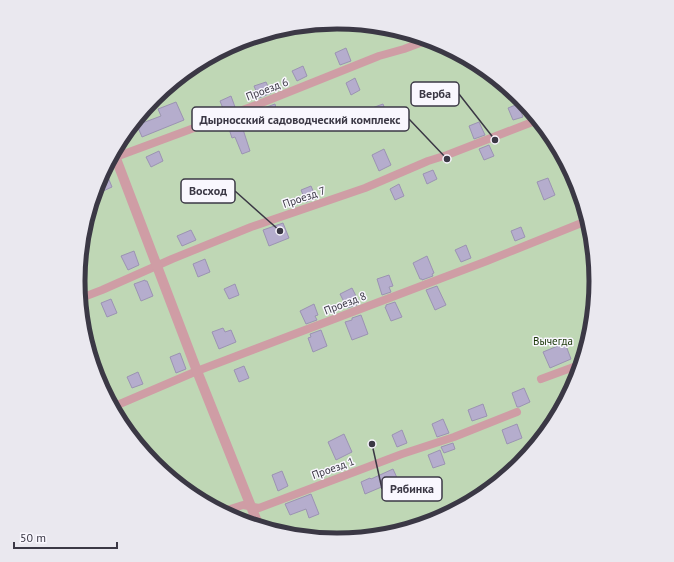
<svg xmlns="http://www.w3.org/2000/svg" width="674" height="562" font-family="'PT Sans',sans-serif">
<style>
.green{fill:#bfd7b5}
.building{fill:#b5adcd;stroke:#9b93b2}
.lines{fill:none;stroke-linecap:round;stroke-linejoin:round}
.lane{stroke:#cf9da5;stroke-width:8}
.street{stroke:#cf9da5;stroke-width:10}
.labels{text-anchor:middle;stroke-width:3;stroke-linejoin:round;paint-order:stroke}
.street-label{font-size:11px;fill:#3b3845;stroke:#f9f7fe}
.park-label{font-size:11px;fill:#1a3707;stroke:#f9f7fe}
.rim{fill:none;stroke:#3b3845;stroke-width:5}
.leader{fill:none;stroke:#3b3845;stroke-width:1.5}
.callout-dot{fill:#3b3845;stroke:#f9f7fe;stroke-width:1.5}
.callout{fill:#f9f7fe;stroke:#3b3845;stroke-width:1.5}
.callout-label{font-size:12px;text-anchor:middle;font-weight:bold;fill:#3b3845}
</style>
<rect width="100%" height="100%" fill="#ece8fc"/>
<circle class="green" cx="337" cy="281" r="256"/>
<g class="building">
<polygon points="346,48 351,61 340,65 335,53"/>
<polygon points="303,66 307,76 297,81 292,71"/>
<polygon points="355,78 360,90 351,95 346,83"/>
<polygon points="266,82 271,93 259,98 254,86"/>
<polygon points="231,96 235,107 224,111 220,101"/>
<polygon points="176,102 184,120 142,137 137,125 161,116 158,109"/>
<polygon points="275,104 276,108 278,107 282,118 270,123 264,108"/>
<polygon points="383,104 387,114 376,118 372,108"/>
<polygon points="518,104 523,117 513,120 508,108"/>
<polygon points="239,117 250,151 242,154 235,137 232,138 228,126 230,125 228,121"/>
<polygon points="479,122 485,135 474,139 469,126"/>
<polygon points="489,145 494,156 484,160 479,149"/>
<polygon points="384,149 391,165 379,171 372,155"/>
<polygon points="159,151 163,161 151,167 146,157"/>
<polygon points="105,170 112,187 101,192 98,182"/>
<polygon points="433,170 437,179 427,184 423,174"/>
<polygon points="548,178 555,195 544,200 537,182"/>
<polygon points="399,184 404,196 395,200 390,189"/>
<polygon points="311,186 316,198 306,202 301,190"/>
<polygon points="283,223 289,238 269,246 263,230"/>
<polygon points="521,227 525,237 515,241 511,231"/>
<polygon points="191,230 196,240 182,246 177,236"/>
<polygon points="466,245 471,258 461,262 455,250"/>
<polygon points="134,251 139,265 128,270 121,256"/>
<polygon points="427,256 434,273 432,274 433,276 422,280 422,279 420,279 413,263"/>
<polygon points="205,259 210,272 198,277 193,264"/>
<polygon points="389,275 393,286 389,287 391,292 382,295 377,279"/>
<polygon points="145,280 145,281 147,281 153,296 141,301 134,284"/>
<polygon points="235,284 239,295 229,299 224,289"/>
<polygon points="437,286 446,305 435,310 426,290"/>
<polygon points="352,288 358,300 356,301 357,305 347,308 340,294"/>
<polygon points="111,299 117,313 107,317 101,303"/>
<polygon points="395,302 402,317 391,321 385,307 386,307 386,305"/>
<polygon points="314,304 318,315 315,316 317,320 306,324 300,311"/>
<polygon points="361,315 368,334 352,340 345,322 352,320 352,318"/>
<polygon points="223,328 225,332 231,330 236,342 219,349 212,332"/>
<polygon points="321,330 327,346 313,352 308,338 311,337 310,334"/>
<polygon points="565,343 571,359 550,368 543,352"/>
<polygon points="180,353 186,369 176,373 170,357"/>
<polygon points="244,366 249,378 239,382 234,370"/>
<polygon points="138,372 143,384 132,388 127,377"/>
<polygon points="524,388 530,402 519,407 517,407 512,393"/>
<polygon points="483,404 487,416 472,421 468,410"/>
<polygon points="443,419 449,433 437,437 432,424"/>
<polygon points="517,424 522,438 507,444 502,430"/>
<polygon points="402,430 407,443 397,447 392,435"/>
<polygon points="344,434 352,452 336,460 328,442"/>
<polygon points="453,443 455,449 444,453 441,447"/>
<polygon points="440,450 445,464 433,468 428,455"/>
<polygon points="393,469 398,480 365,494 361,482 370,478 371,479"/>
<polygon points="282,471 288,486 278,491 272,475"/>
<polygon points="311,494 319,514 309,518 306,509 290,515 285,504"/>
</g>
<g class="lines">
<g class="lane">
<polyline points="113,158 264,102 379,56 404,49 428,40"/>
<polyline points="81,298 102,290 172,259 251,227 365,188 428,161 447,155 535,121"/>
<polyline points="541,379 579,365"/>
<polyline points="115,406 197,371 487,261 584,222"/>
<polyline points="224,511 243,505 259,508 402,454 454,437 517,412"/>
</g>
<polyline class="street" points="115,156 197,371 258,524"/>
</g>
<g class="labels">
<g class="street-label">
<text transform="translate(267 89) rotate(-21)" y="4">Проезд 6</text>
<text transform="translate(304 197) rotate(-19)" y="4">Проезд 7</text>
<text transform="translate(345 303) rotate(-21)" y="4">Проезд 8</text>
<text transform="translate(333 468) rotate(-20)" y="4">Проезд 1</text>
</g>
<g class="park-label">
<text x="553" y="345">Вычегда</text>
</g>
</g>
<path d="M0 0H674V562H0ZM85 281a252 252 0 1 1 504 0a252 252 0 1 1-504 0Z" fill="#eae8ef" fill-rule="evenodd"/>
<path class="rim" d="M85 281a252 252 0 1 1 504 0a252 252 0 1 1-504 0Z"/>
<path class="leader" d="M495 140L459 94M447 159L409 119M280 231L235 191M372 444L382 489"/>
<g class="callout-dot">
<circle cx="495" cy="140" r="4"/>
<circle cx="447" cy="159" r="4"/>
<circle cx="280" cy="231" r="4"/>
<circle cx="372" cy="444" r="4"/>
</g>
<g class="callout">
<rect x="411" y="82" width="48" height="24" rx="4"/>
<rect x="192" y="107" width="217" height="24" rx="4"/>
<rect x="181" y="179" width="54" height="24" rx="4"/>
<rect x="382" y="477" width="60" height="24" rx="4"/>
</g>
<g class="callout-label">
<text x="435" y="98">Верба</text>
<text x="300" y="124">Дырносский садоводческий комплекс</text>
<text x="208" y="195">Восход</text>
<text x="412" y="493">Рябинка</text>
</g>
<path d="M14 542v6h103v-6" fill="none" stroke="#3b3845" stroke-width="2"/>
<text x="20" y="542" font-size="12" fill="#3b3845" stroke="#f9f7fe" stroke-width="3" paint-order="stroke">50 m</text>
</svg>
